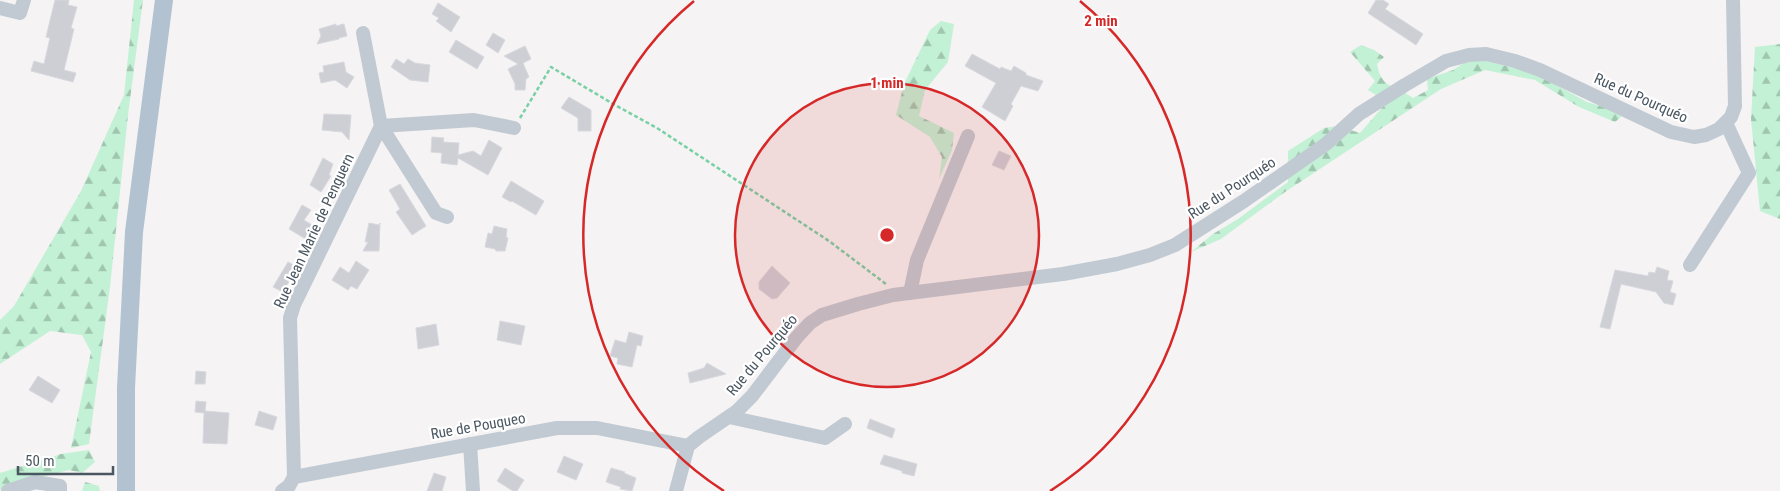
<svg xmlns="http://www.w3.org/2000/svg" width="1780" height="491" font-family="'Roboto Condensed',sans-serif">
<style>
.forest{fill:url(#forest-firs)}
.building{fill:#cdcfd5;stroke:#d7d9de}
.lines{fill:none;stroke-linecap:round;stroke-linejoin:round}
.path{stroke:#7ad0a6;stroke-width:2.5;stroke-dasharray:4 2.5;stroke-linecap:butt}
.minor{stroke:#c1cad2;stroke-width:14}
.major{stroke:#b3c2d1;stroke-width:18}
.ring{fill:none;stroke:#d62828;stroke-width:2.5}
.labels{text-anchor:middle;stroke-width:4.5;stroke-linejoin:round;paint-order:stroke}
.street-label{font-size:15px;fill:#4a5661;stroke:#fff}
.centre{fill:#d62828;stroke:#fff;stroke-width:2.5}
.ring-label{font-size:15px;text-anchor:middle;font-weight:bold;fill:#d62828;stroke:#fff;stroke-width:4.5;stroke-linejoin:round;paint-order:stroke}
</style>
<defs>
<pattern id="forest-firs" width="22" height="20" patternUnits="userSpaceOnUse" patternTransform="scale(1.25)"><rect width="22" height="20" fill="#c3f1d5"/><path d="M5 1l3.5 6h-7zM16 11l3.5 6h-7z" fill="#a0c6b0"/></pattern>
</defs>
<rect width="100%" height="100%" fill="#f5f3f3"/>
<g class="forest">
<polygon points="134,0 143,0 128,115 110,287 89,444 71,448 91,352 82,335 50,331 0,364 0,320 14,306 81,191 124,95"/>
<polygon points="941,21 954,24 948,62 925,90 919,116 954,133 952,150 939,179 942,157 930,137 896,115 904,84 930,30"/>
<polygon points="1780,44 1780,219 1760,211 1751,119 1755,47"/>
<path d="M1361 45 1374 50 1384 57 1377 64C1381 89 1395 85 1413 98L1428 90 1427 79 1453 70 1464 63 1481 60 1519 69 1547 80 1587 102 1610 109 1622 116 1615 122 1579 107 1535 80 1485 70 1441 89 1285 192 1221 239 1191 252 1213 234 1238 219 1288 182V151L1324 128 1337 126 1360 133 1387 102 1368 90 1375 81 1350 52Z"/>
<polygon points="89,450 95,462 82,473 69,470 11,485 0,490 0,473 61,454"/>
<polygon points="85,482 99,486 100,491 82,491"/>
</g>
<g class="building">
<polygon points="55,0 69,0 68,5 77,7 71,28 74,29 64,70 76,73 73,82 31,71 34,61 44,64 50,38 46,37"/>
<polygon points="1376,0 1383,0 1389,4 1385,9 1423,34 1416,45 1368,13"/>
<polygon points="438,3 460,17 451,32 436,21 439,18 432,14"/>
<polygon points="336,24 336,26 344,24 347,36 339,38 339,39 317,44 321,36 319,29"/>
<polygon points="493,33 505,40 498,53 486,45"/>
<polygon points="456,40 484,57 477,69 449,52"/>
<polygon points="525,46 531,59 523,63 529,77 526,79 525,90 515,90 515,84 508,69 518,64 504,56"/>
<polygon points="972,54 1000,69 1001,67 1011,71 1014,66 1026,73 1026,75 1043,81 1038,91 1021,86 1011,104 1013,106 1005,121 982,107 996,83 965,66"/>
<polygon points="396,59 404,64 408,59 415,63 430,65 428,82 410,80 391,67"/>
<polygon points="344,62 346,72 354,77 347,88 335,80 321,83 319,73 324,72 323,66"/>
<polygon points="569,97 591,110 591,131 578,131 578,118 561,108"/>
<polygon points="324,114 351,115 349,140 342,132 322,130"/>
<polygon points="432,137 444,138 443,142 459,143 458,155 473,151 481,156 489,140 502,148 488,175 458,158 457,165 441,163 442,153 431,152"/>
<polygon points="999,151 1011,156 1004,170 992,165"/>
<polygon points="323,158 333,164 329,175 331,176 321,192 310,185"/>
<polygon points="511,181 544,201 536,215 512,201 511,202 502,197"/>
<polygon points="400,184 426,226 412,235 396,212 400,209 389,190"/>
<polygon points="302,205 311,210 304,220 317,228 309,241 289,229"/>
<polygon points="369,223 379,225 380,223 379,251 363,251 368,242 365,242"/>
<polygon points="494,226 507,229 506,237 508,238 505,251 496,251 495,249 485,247 488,233 492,234"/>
<polygon points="356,261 369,270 357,289 351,286 348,290 332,280 340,267 349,273"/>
<polygon points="288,262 297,267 283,292 273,287"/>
<polygon points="772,266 790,283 777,298 772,299 759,289 759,282"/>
<polygon points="1657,267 1669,271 1667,280 1673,281 1670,292 1676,294 1673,305 1664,303 1656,292 1621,284 1610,329 1600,327 1615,270 1648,276 1649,272 1655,273"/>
<polygon points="500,321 525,326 521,345 497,340"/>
<polygon points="436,324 439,345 418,349 416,328"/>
<polygon points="629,332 643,336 641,346 637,345 632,367 617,364 618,358 610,356 615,340 626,343"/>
<polygon points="707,363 726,374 690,383 688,373 704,368"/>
<polygon points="196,371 206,372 205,384 195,384"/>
<polygon points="38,376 60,390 52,403 29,390"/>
<polygon points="196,401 206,402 205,411 229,413 227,444 203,443 204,413 195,412"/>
<polygon points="259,411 277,417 273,430 255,425"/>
<polygon points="870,419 895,429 892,438 867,428"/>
<polygon points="884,455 917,464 914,476 902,473 902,471 880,464"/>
<polygon points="564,456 583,464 576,480 557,472"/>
<polygon points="505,468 524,480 517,491 513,491 497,481"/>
<polygon points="611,468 625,472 624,473 636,478 632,491 620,489 621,487 606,482"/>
<polygon points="434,473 446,477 442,491 427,491"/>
</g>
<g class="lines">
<polyline class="path" points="520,118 551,67 615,105 657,128 829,241 886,284"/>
<g class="minor">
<polyline points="0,8 20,13 24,0"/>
<polyline points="447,217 436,213 381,126 474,120 514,128"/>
<polyline points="1690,265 1749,173 1726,123"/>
<polyline points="910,293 917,260 968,136"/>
<polyline points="729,417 825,438 845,424"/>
<polyline points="470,444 473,491"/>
<polyline points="294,477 290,318 294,305 381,126 363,33"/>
<polyline points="8,491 35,482 60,486 60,491"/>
<polyline points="282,491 289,486 294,477 557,428 597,428 688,446"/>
<polyline points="676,491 688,446 699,437 737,411 752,396 797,337 810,323 822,315 858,304 893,295 1063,274 1117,264 1150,255 1175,245 1244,201 1326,144 1359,114 1405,85 1446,61 1469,55 1486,54 1515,61 1540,70 1671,132 1694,137 1706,135 1719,129 1731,117 1735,106 1733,0"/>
</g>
<polyline class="major" points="126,491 126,388 134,232 164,0"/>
</g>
<circle cx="887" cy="235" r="152" fill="#d62828" fill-opacity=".12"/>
<g class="ring">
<circle cx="887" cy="235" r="152"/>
<path d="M724 491A303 303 0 0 1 694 1M1080 1A303 303 0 0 1 1050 491"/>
</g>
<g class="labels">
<g class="street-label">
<text transform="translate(1641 98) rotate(24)" y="5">Rue du Pourquéo</text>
<text transform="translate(1232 188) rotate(-33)" y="5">Rue du Pourquéo</text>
<text transform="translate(314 231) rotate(-65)" y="5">Rue Jean Marie de Penguern</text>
<text transform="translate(762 355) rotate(-50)" y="5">Rue du Pourquéo</text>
<text transform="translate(478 426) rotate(-10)" y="5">Rue de Pouqueo</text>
</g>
</g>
<circle cx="887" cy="235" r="8" class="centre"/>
<g class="ring-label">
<text x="1101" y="26">2 min</text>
<text x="887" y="88">1 min</text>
</g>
<path d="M18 466v8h95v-8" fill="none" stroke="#4a5661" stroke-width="2.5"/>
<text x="25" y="466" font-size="15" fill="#4a5661" stroke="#ffffff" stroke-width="4" paint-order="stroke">50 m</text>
</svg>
